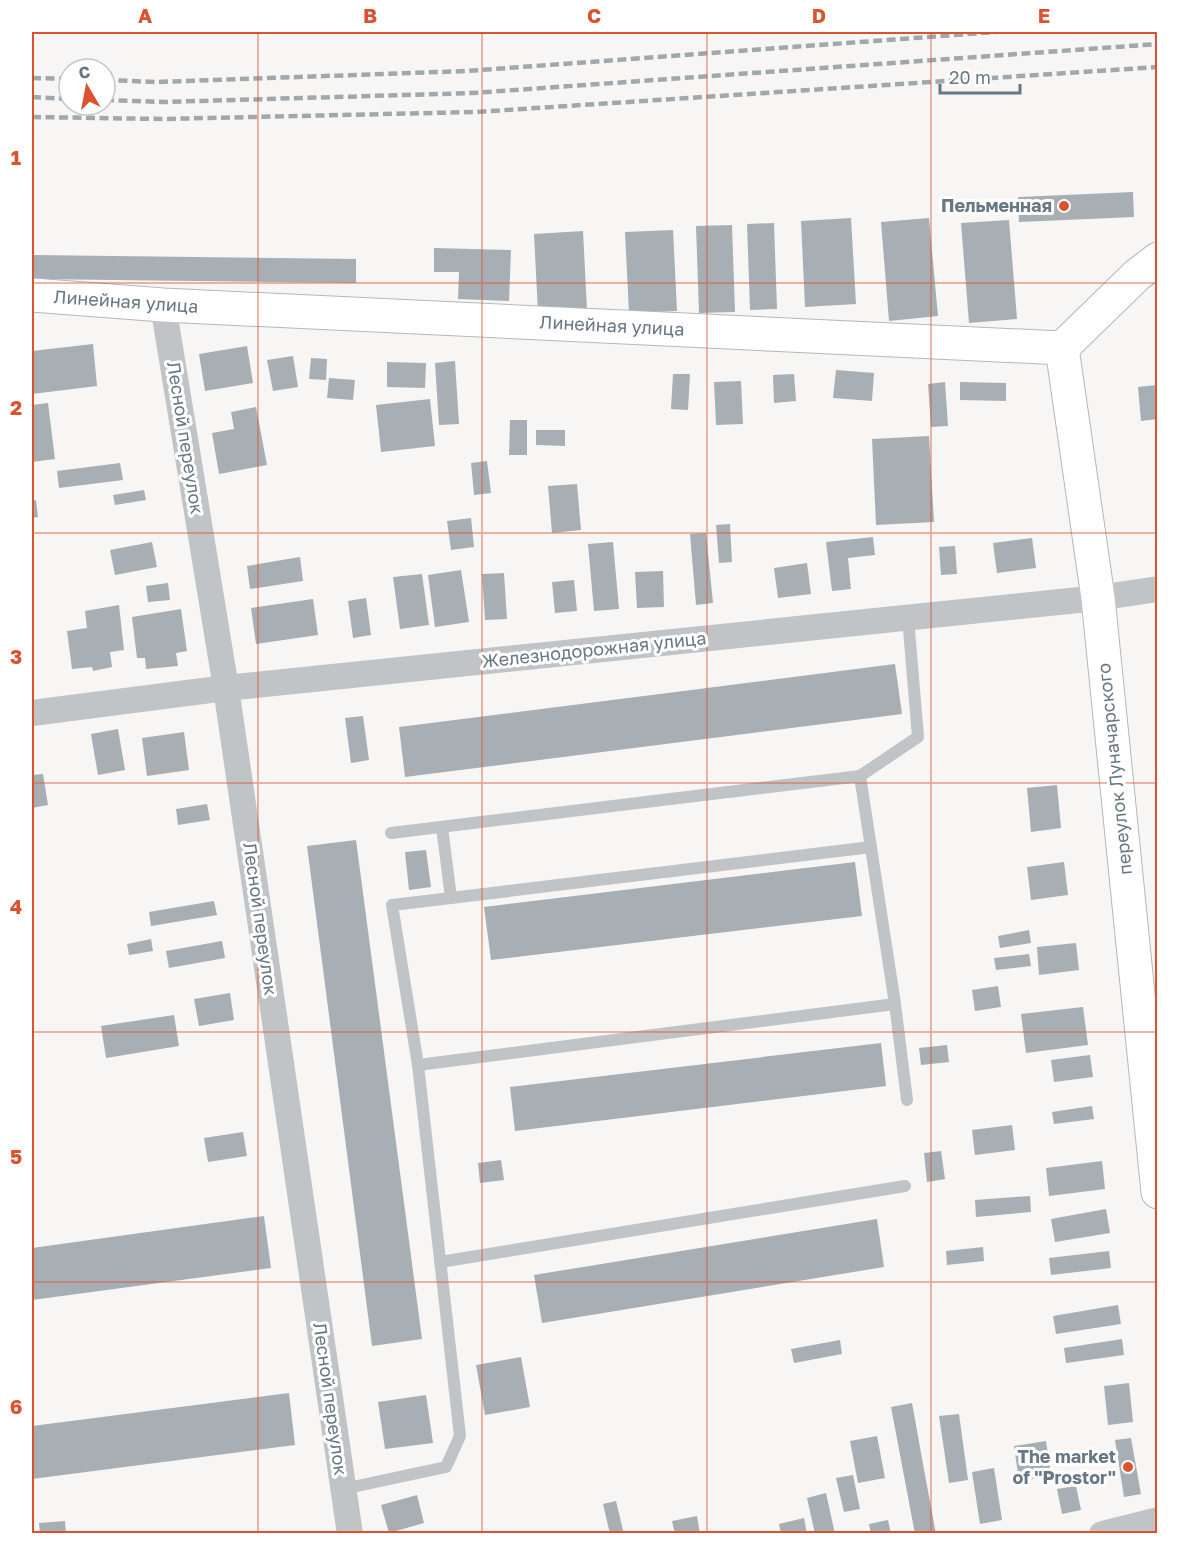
<svg xmlns="http://www.w3.org/2000/svg" width="1189" height="1565" font-family="'Golos Text',sans-serif">
<style>
.building{fill:#a7afb4}
.lines{fill:none;stroke-linecap:round;stroke-linejoin:round}
.secondary-casing{stroke:#b2b8bc;stroke-width:35}
.lane{stroke:#c0c4c7;stroke-width:12}
.street{stroke:#c0c4c7;stroke-width:26}
.secondary{stroke:#fff;stroke-width:33}
.rail{stroke:#a1a8ac;stroke-width:4.5;stroke-dasharray:9 4.5;stroke-linecap:butt}
.grid{fill:none;stroke:#db522f;stroke-width:1.5;stroke-opacity:0.55}
.poi-dot{fill:#db522f;stroke:#fff;stroke-width:2}
.labels{text-anchor:middle;stroke-width:6;stroke-linejoin:round;paint-order:stroke}
.poi-label{font-size:18px;font-weight:bold;fill:#677783;stroke:#fff;text-anchor:end}
.street-label{font-size:18px;fill:#677783;stroke:#fff}
.neatline{fill:none;stroke:#db522f;stroke-width:2}
.grid-label{font-size:20px;text-anchor:middle;font-weight:bold;fill:#db522f}
</style>
<rect width="100%" height="100%" fill="#f7f6f4"/>
<g class="building">
<polygon points="1133,192 1134,217 1019,222 1018,197"/>
<polygon points="851,218 856,304 805,307 801,221"/>
<polygon points="929,218 938,316 889,321 881,222"/>
<polygon points="1009,220 1017,319 969,323 961,223"/>
<polygon points="774,223 777,309 750,310 747,224"/>
<polygon points="732,225 735,312 699,313 696,226"/>
<polygon points="673,230 677,311 629,313 625,232"/>
<polygon points="583,231 587,310 538,313 534,234"/>
<polygon points="434,248 511,250 509,301 458,299 459,272 434,272"/>
<polygon points="32,255 356,259 356,283 32,279"/>
<polygon points="93,344 97,386 32,394 32,351"/>
<polygon points="247,346 253,383 205,391 199,354"/>
<polygon points="293,356 298,387 273,391 267,360"/>
<polygon points="311,358 327,359 326,380 309,379"/>
<polygon points="455,361 459,424 439,425 435,363"/>
<polygon points="387,362 426,363 425,388 387,387"/>
<polygon points="836,370 874,373 872,401 833,398"/>
<polygon points="673,374 690,374 688,410 671,409"/>
<polygon points="794,374 796,401 774,403 773,375"/>
<polygon points="329,378 355,380 353,400 327,398"/>
<polygon points="741,381 743,424 716,425 714,382"/>
<polygon points="945,382 948,426 931,427 928,384"/>
<polygon points="960,382 1006,383 1006,401 960,400"/>
<polygon points="1156,385 1158,419 1141,421 1138,387"/>
<polygon points="430,399 435,446 381,452 376,405"/>
<polygon points="48,403 55,459 32,462 32,405"/>
<polygon points="256,407 267,465 219,474 212,433 234,429 231,412"/>
<polygon points="510,420 527,420 527,455 509,455"/>
<polygon points="536,430 565,430 565,446 536,445"/>
<polygon points="929,436 934,522 876,525 872,439"/>
<polygon points="487,461 491,493 474,495 471,463"/>
<polygon points="120,463 123,480 59,488 57,471"/>
<polygon points="577,484 581,530 552,533 548,486"/>
<polygon points="144,490 146,500 115,505 113,495"/>
<polygon points="36,500 38,517 32,518 32,501"/>
<polygon points="471,518 474,547 451,550 447,521"/>
<polygon points="730,524 732,562 719,563 716,525"/>
<polygon points="706,533 713,603 696,605 690,534"/>
<polygon points="873,537 875,555 848,558 851,589 832,591 826,542"/>
<polygon points="1032,538 1036,568 997,573 993,543"/>
<polygon points="152,542 157,567 115,575 110,550"/>
<polygon points="613,542 619,609 594,611 588,544"/>
<polygon points="955,546 957,574 941,575 939,547"/>
<polygon points="300,557 303,581 250,589 247,566"/>
<polygon points="807,563 811,594 778,598 774,568"/>
<polygon points="461,570 469,622 435,627 428,575"/>
<polygon points="663,571 664,607 637,608 635,572"/>
<polygon points="504,573 507,619 485,620 482,574"/>
<polygon points="422,574 429,625 400,629 393,577"/>
<polygon points="574,580 577,611 555,613 552,582"/>
<polygon points="168,583 170,600 148,602 146,586"/>
<polygon points="366,598 371,635 353,638 348,601"/>
<polygon points="313,599 318,635 256,644 251,608"/>
<polygon points="119,605 124,650 110,652 112,667 93,671 92,667 72,669 67,631 87,628 85,611"/>
<polygon points="181,609 187,651 176,653 178,666 146,669 145,658 137,658 132,617"/>
<polygon points="895,664 902,714 405,777 399,727"/>
<polygon points="363,716 369,760 351,763 345,718"/>
<polygon points="118,729 125,770 98,775 91,734"/>
<polygon points="184,732 189,770 147,776 142,738"/>
<polygon points="43,774 48,805 32,808 32,775"/>
<polygon points="1057,785 1061,828 1031,832 1027,788"/>
<polygon points="207,804 210,820 178,825 176,809"/>
<polygon points="356,840 422,1339 372,1346 307,846"/>
<polygon points="426,850 431,887 409,890 405,852"/>
<polygon points="855,862 862,916 491,960 484,907"/>
<polygon points="1064,862 1068,895 1031,900 1027,867"/>
<polygon points="214,901 217,915 151,926 149,912"/>
<polygon points="1029,930 1031,943 1000,948 998,936"/>
<polygon points="151,939 153,951 129,955 127,944"/>
<polygon points="222,941 225,958 169,968 166,951"/>
<polygon points="1076,943 1079,970 1039,975 1037,947"/>
<polygon points="1029,954 1031,966 996,970 994,958"/>
<polygon points="998,986 1001,1007 975,1011 972,990"/>
<polygon points="230,993 234,1020 199,1026 194,999"/>
<polygon points="1083,1007 1088,1045 1026,1053 1021,1014"/>
<polygon points="174,1015 179,1046 106,1058 101,1026"/>
<polygon points="881,1043 886,1086 515,1131 510,1087"/>
<polygon points="947,1045 949,1062 921,1065 919,1048"/>
<polygon points="1090,1055 1093,1077 1054,1082 1051,1060"/>
<polygon points="1092,1106 1094,1119 1054,1124 1052,1112"/>
<polygon points="1012,1125 1015,1150 975,1155 972,1130"/>
<polygon points="243,1132 247,1156 208,1162 204,1138"/>
<polygon points="941,1151 945,1179 927,1182 924,1153"/>
<polygon points="501,1160 504,1180 480,1183 478,1163"/>
<polygon points="1102,1161 1105,1189 1049,1196 1046,1168"/>
<polygon points="1030,1196 1031,1212 976,1217 975,1200"/>
<polygon points="1106,1209 1110,1233 1055,1242 1051,1219"/>
<polygon points="264,1216 271,1268 32,1300 32,1248"/>
<polygon points="877,1219 884,1267 542,1323 534,1275"/>
<polygon points="983,1247 984,1261 947,1265 946,1251"/>
<polygon points="1109,1251 1111,1268 1051,1275 1049,1258"/>
<polygon points="1118,1305 1121,1324 1056,1334 1053,1316"/>
<polygon points="1122,1339 1124,1355 1066,1363 1064,1348"/>
<polygon points="840,1340 842,1354 794,1363 791,1349"/>
<polygon points="521,1357 530,1407 485,1415 476,1365"/>
<polygon points="1129,1383 1133,1422 1108,1425 1104,1386"/>
<polygon points="289,1393 295,1445 32,1479 32,1426"/>
<polygon points="426,1395 433,1443 385,1449 378,1402"/>
<polygon points="912,1403 923,1464 936,1534 915,1534 891,1407"/>
<polygon points="959,1414 968,1480 949,1483 939,1416"/>
<polygon points="877,1436 885,1478 858,1483 850,1441"/>
<polygon points="1131,1438 1141,1494 1124,1497 1115,1440"/>
<polygon points="1046,1441 1051,1476 1019,1481 1014,1446"/>
<polygon points="994,1468 1002,1520 980,1524 972,1472"/>
<polygon points="853,1475 860,1509 844,1512 836,1478"/>
<polygon points="1076,1486 1081,1510 1062,1514 1057,1489"/>
<polygon points="826,1493 835,1534 815,1534 807,1498"/>
<polygon points="417,1495 424,1523 389,1533 381,1505"/>
<polygon points="616,1501 624,1534 610,1534 603,1504"/>
<polygon points="697,1516 700,1534 675,1534 672,1521"/>
<polygon points="804,1518 807,1534 781,1534 779,1524"/>
<polygon points="888,1520 891,1534 871,1534 869,1524"/>
<polygon points="65,1521 66,1534 40,1534 39,1523"/>
</g>
<g class="lines">
<g class="secondary-casing">
<g id="secondary">
<polyline points="32,295 163,305 1062,348 1137,275 1158,259"/>
<polyline points="1062,348 1098,598 1158,1192"/>
</g>
</g>
<g class="lane">
<polyline points="391,833 860,776"/>
<polyline points="451,898 871,847"/>
<polyline points="418,1065 895,1004"/>
<polyline points="907,1100 895,1004 860,776 918,737 908,618"/>
<polyline points="440,1262 905,1186"/>
<polyline points="343,1489 446,1467 460,1436 418,1065 392,905 451,898 442,827"/>
</g>
<g class="street">
<polyline points="163,305 226,688 350,1534"/>
<polyline points="32,713 226,688 1098,598 1158,589"/>
<polyline points="1102,1534 1158,1520"/>
</g>
<use href="#secondary" class="secondary"/>
<g class="rail">
<polyline points="32,78 69,79"/>
<polyline points="105,80 157,82 467,71 996,32"/>
<polyline points="32,97 69,99"/>
<polyline points="105,100 164,102 473,93 1158,44"/>
<polyline points="32,117 162,119 476,112 1158,67"/>
</g>
</g>
<path class="grid" d="M258 32V1534M482 32V1534M707 32V1534M931 32V1534M32 283H1158M32 533H1158M32 783H1158M32 1032H1158M32 1282H1158"/>
<g class="poi-dot">
<circle cx="1064" cy="206" r="6"/>
<circle cx="1128" cy="1467" r="6"/>
</g>
<g class="labels">
<g class="poi-label">
<text x="1052" y="212">Пельменная</text>
<text x="1116" y="1463">The market<tspan x="1116" dy="21">of "Prostor"</tspan></text>
</g>
<g class="street-label">
<text transform="translate(126 302) rotate(4)" y="6">Линейная улица</text>
<text transform="translate(612 326) rotate(3)" y="6">Линейная улица</text>
<text transform="translate(185 438) rotate(81)" y="6">Лесной переулок</text>
<text transform="translate(594 650) rotate(-6)" y="6">Железнодорожная улица</text>
<text transform="translate(1115 769) rotate(-96)" y="6">переулок Луначарского</text>
<text transform="translate(260 919) rotate(82)" y="6">Лесной переулок</text>
<text transform="translate(330 1399) rotate(82)" y="6">Лесной переулок</text>
</g>
</g>
<rect width="1189" height="1565" fill="none" stroke="#ffffff" stroke-width="66"/>
<g transform="translate(87 87) rotate(350)"><circle r="28" fill="#ffffff" stroke="#c2c9cd" stroke-width="1.5"/>
<path d="M0-4.5L10 22L0 15L-10 22Z" fill="#db522f"/>
<text y="-9" font-size="16" font-weight="bold" text-anchor="middle" fill="#677783">С</text>
</g>
<path d="M940 84v9h80v-9" fill="none" stroke="#677783" stroke-width="3"/>
<text x="949" y="84" font-size="18" fill="#677783" stroke="#ffffff" stroke-width="4.5" paint-order="stroke">20 m</text>
<rect x="33" y="33" width="1123" height="1499" class="neatline"/>
<g class="grid-label">
<text x="145" y="23">A</text>
<text x="370" y="23">B</text>
<text x="594" y="23">C</text>
<text x="819" y="23">D</text>
<text x="1044" y="23">E</text>
<text x="16" y="165">1</text>
<text x="16" y="415">2</text>
<text x="16" y="664">3</text>
<text x="16" y="914">4</text>
<text x="16" y="1164">5</text>
<text x="16" y="1414">6</text>
</g>
</svg>
